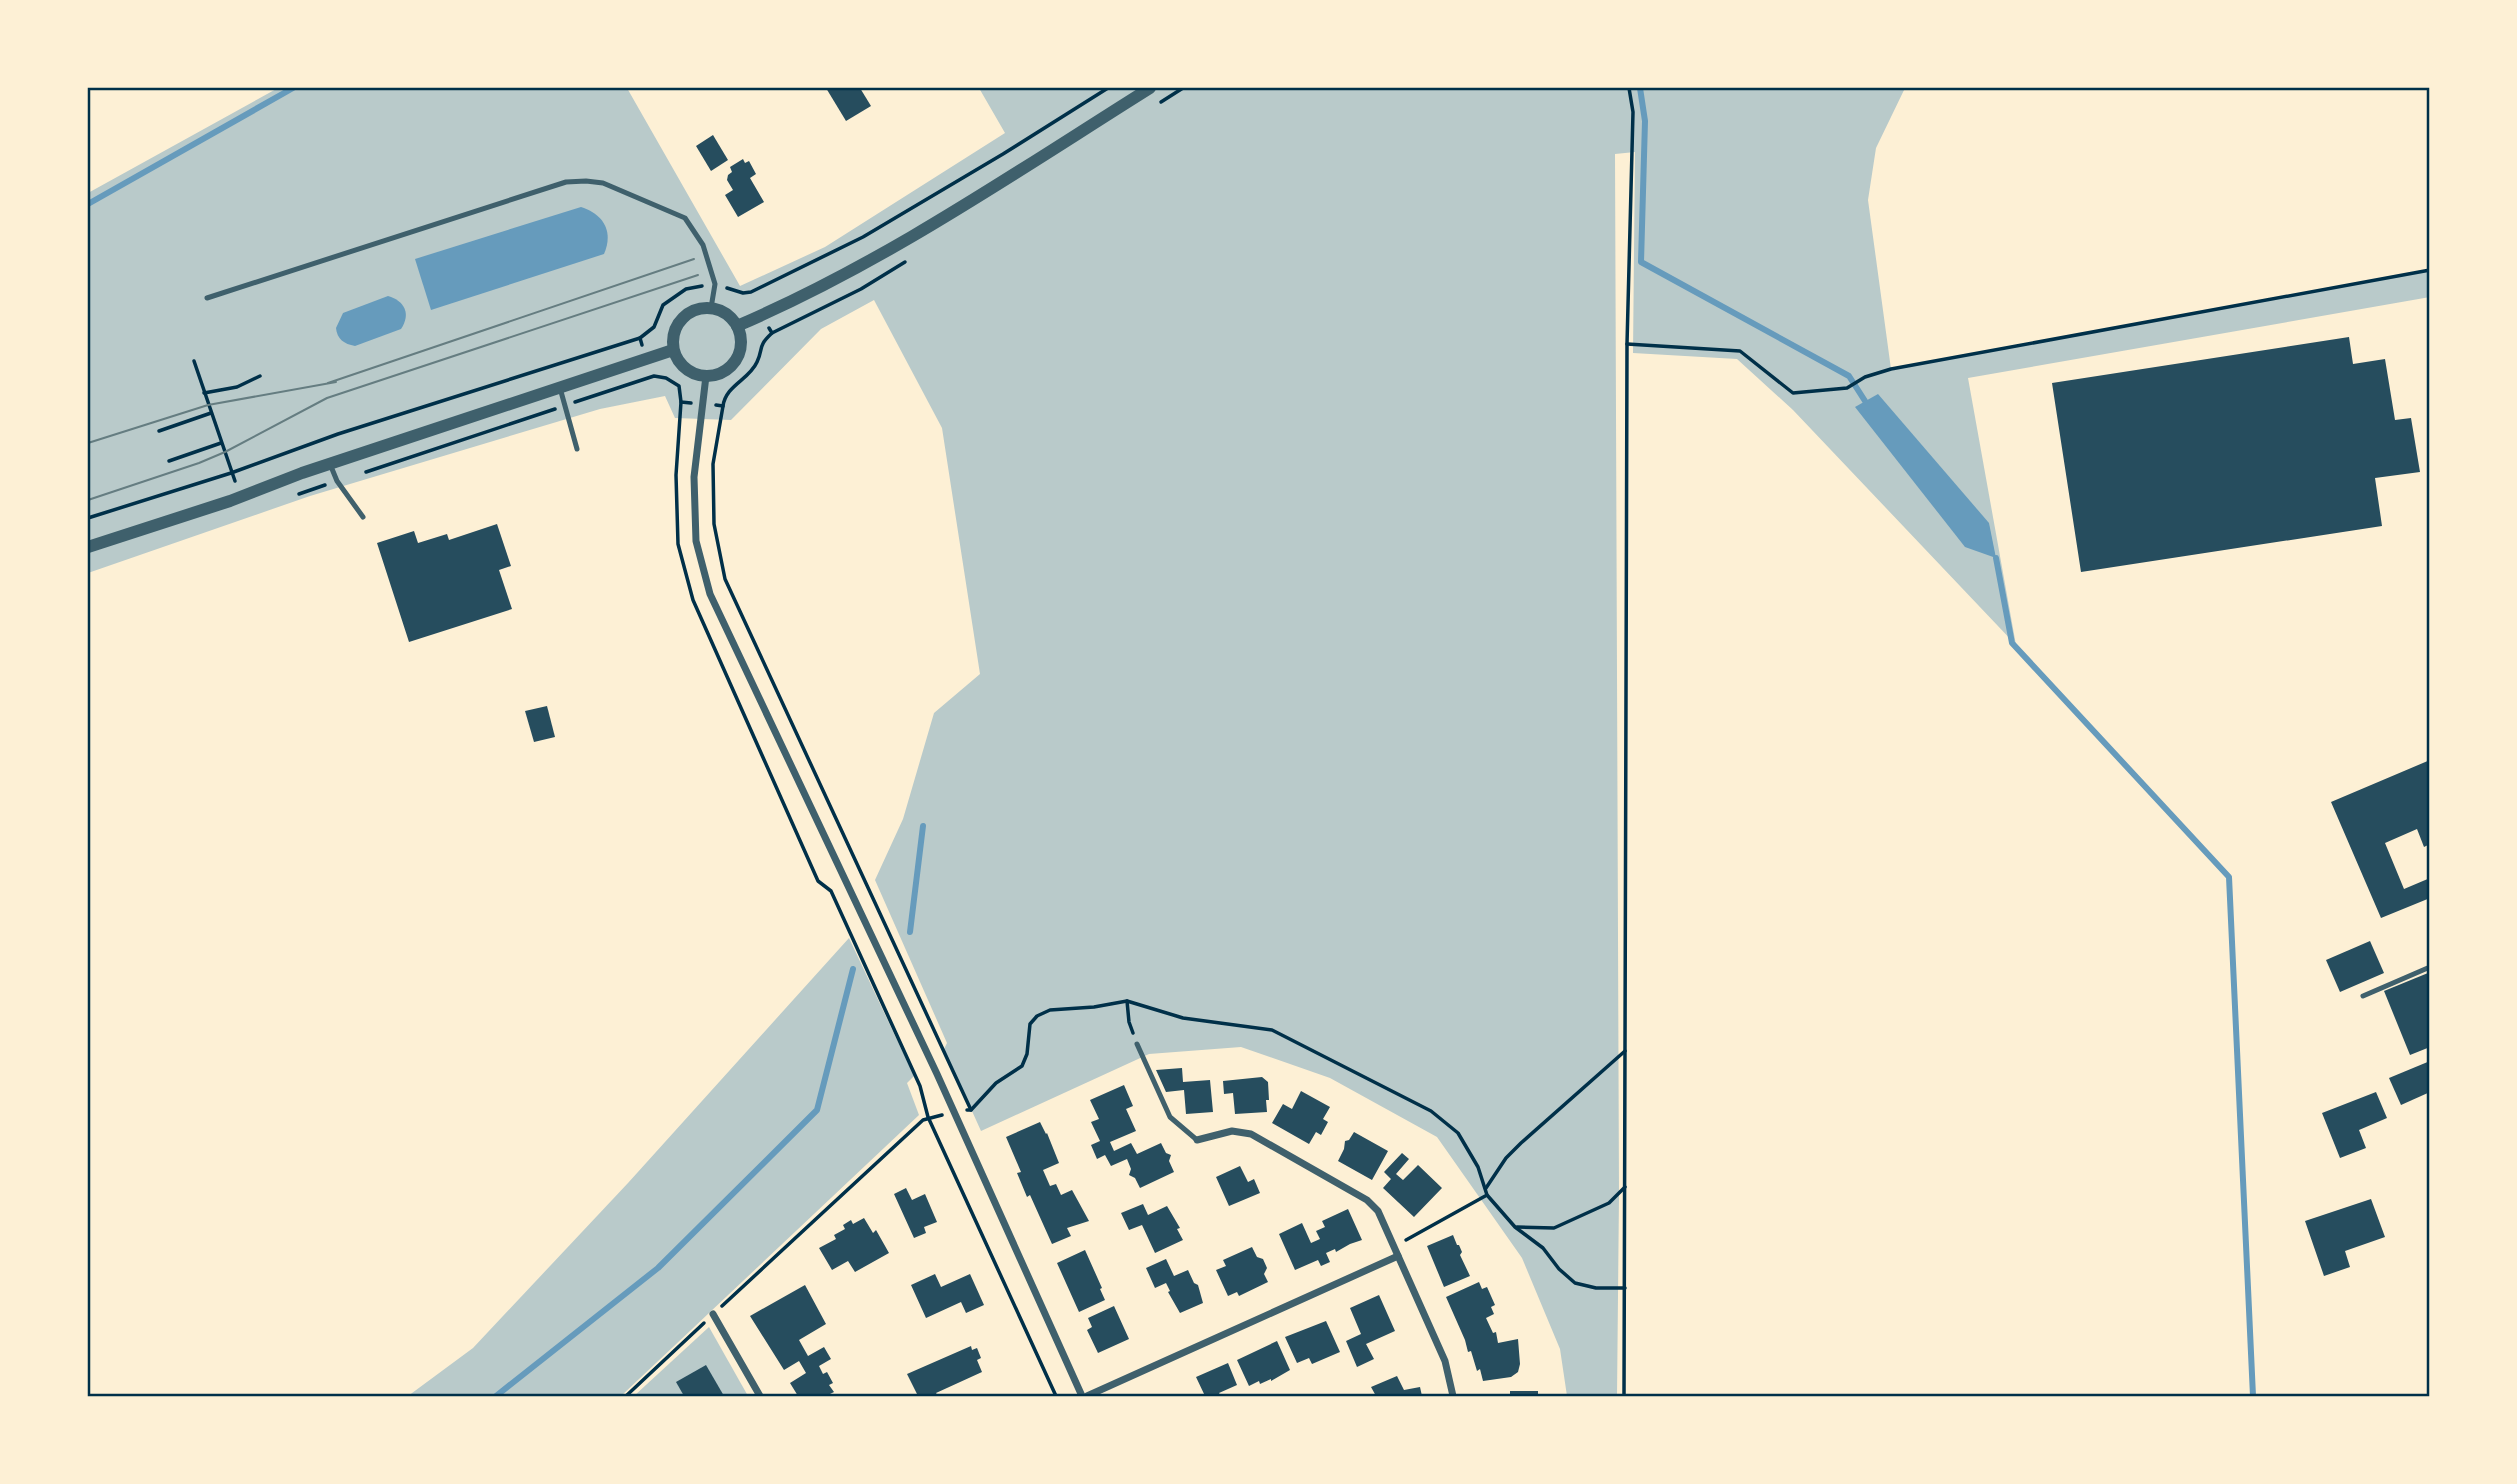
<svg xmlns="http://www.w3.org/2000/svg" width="2517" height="1484" font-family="'Work Sans',sans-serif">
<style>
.green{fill:#b9caca}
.water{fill:#669bbc}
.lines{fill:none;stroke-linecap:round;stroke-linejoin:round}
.stream{stroke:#669bbc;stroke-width:6}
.building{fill:#264d5e}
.path{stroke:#003049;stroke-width:3.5}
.service{stroke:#3f606c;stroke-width:5}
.minor{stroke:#3f606c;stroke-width:7}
.tertiary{stroke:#3f606c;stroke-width:12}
.tram{stroke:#657d81;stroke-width:2}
.neatline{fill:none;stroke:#003049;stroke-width:2.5}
</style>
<rect width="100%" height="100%" fill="#fdf0d5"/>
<g class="green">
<polygon points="278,88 627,88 740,286 825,247 1005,133 979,88 1905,88 1876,148 1868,200 1891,369 2429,270 2430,297 1968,378 2016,645 1793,410 1737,359 1633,353 1635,152 1615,154 1619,1195 1617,1396 1567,1396 1560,1349 1522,1258 1437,1137 1330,1078 1241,1047 1149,1054 981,1131 944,1049 947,1043 875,880 903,819 934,713 980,674 942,428 874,300 821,329 731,420 675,418 665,396 600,409 310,496 88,573 88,193"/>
<polygon points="849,938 914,1076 907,1083 919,1115 621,1396 408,1396 473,1348 628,1183"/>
<polygon points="709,1327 748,1396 634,1396"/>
</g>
<g class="water">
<path d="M581 207C603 214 614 231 604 254L431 310 415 259Z"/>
<path d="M388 296C405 301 411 314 401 329L355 346C344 344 337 339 336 328L343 313Z"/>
<polygon points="1878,394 1989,523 1996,558 1965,547 1855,407"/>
</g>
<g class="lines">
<g class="stream">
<polyline points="1640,88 1645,121 1641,262 1849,376 1865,401"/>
<polyline points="88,204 293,88"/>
<polyline points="1996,558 2012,643 2229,877 2253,1396"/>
<polyline points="910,932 923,826"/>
<polyline points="496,1396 658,1268 817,1110 853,969"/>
</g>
</g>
<g class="building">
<polygon points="826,88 860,88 871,106 846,121"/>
<polygon points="713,135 728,160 711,171 696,146"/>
<polygon points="743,159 745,163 749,161 756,174 750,178 764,202 738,217 725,195 733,190 727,180 728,175 732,172 730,167"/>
<polygon points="2349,337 2353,364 2385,359 2395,420 2411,418 2420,472 2375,478 2382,526 2081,572 2052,383"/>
<polygon points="497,524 511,566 499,570 512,609 409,642 377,543 414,531 418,543 447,534 449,540"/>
<polygon points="547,706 555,737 534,742 525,711"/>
<polygon points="2430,760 2430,844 2424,847 2417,829 2385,843 2404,889 2430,878 2430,898 2381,918 2331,802"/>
<polygon points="2370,941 2384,973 2340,992 2326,960"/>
<polygon points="2428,973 2430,1047 2410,1055 2384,991"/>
<polygon points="2430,1061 2430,1092 2401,1105 2389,1078"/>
<polygon points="1182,1068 1183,1082 1210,1080 1213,1112 1186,1114 1184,1090 1166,1092 1156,1070"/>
<polygon points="1262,1077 1268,1082 1269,1100 1266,1100 1267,1112 1235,1114 1233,1093 1224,1094 1223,1081"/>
<polygon points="1124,1085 1133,1106 1126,1109 1136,1131 1110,1142 1114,1151 1131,1143 1137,1154 1161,1143 1166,1153 1171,1155 1169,1161 1174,1172 1140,1188 1135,1178 1129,1175 1131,1169 1127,1159 1111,1166 1105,1155 1097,1159 1091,1145 1100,1141 1091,1122 1099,1119 1090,1100"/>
<polygon points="1301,1091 1330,1107 1323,1119 1328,1122 1321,1135 1316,1132 1309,1144 1272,1123 1283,1104 1292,1109"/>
<polygon points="2376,1092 2387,1118 2359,1130 2366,1148 2340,1158 2322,1113"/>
<polygon points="1040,1122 1046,1134 1047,1133 1059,1163 1043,1170 1050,1186 1056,1184 1061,1195 1072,1190 1089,1221 1067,1228 1071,1236 1052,1244 1030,1195 1027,1197 1017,1173 1021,1172 1006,1137"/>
<polygon points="1354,1132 1388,1151 1372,1180 1338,1161 1344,1149 1345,1141 1349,1140"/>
<polygon points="1402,1153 1409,1159 1396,1174 1403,1180 1418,1165 1442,1188 1414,1217 1383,1188 1391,1179 1384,1172"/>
<polygon points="1240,1166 1248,1182 1254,1179 1260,1193 1229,1206 1216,1177"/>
<polygon points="906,1188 912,1200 925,1194 937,1222 924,1227 926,1233 914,1238 894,1194"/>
<polygon points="2371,1199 2385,1237 2345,1251 2350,1267 2324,1276 2305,1221"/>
<polygon points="1143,1204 1148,1215 1167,1206 1180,1228 1177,1229 1183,1240 1155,1253 1142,1225 1129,1230 1121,1213"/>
<polygon points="1348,1209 1362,1240 1350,1244 1336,1252 1335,1249 1326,1253 1330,1262 1321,1266 1318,1260 1295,1270 1279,1234 1302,1223 1311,1243 1320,1239 1316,1231 1325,1227 1322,1221"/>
<polygon points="864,1218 873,1233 876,1230 889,1253 855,1272 848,1261 832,1270 819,1248 836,1239 834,1235 845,1229 843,1225 851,1220 853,1224"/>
<polygon points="1453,1235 1457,1245 1459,1245 1462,1252 1460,1255 1470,1276 1444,1287 1427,1246"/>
<polygon points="1252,1247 1257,1257 1263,1259 1267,1268 1264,1274 1268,1282 1239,1296 1237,1292 1228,1296 1216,1270 1226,1266 1223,1260"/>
<polygon points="1085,1250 1102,1288 1100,1289 1105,1300 1079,1312 1057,1263"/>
<polygon points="1166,1259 1174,1276 1188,1270 1194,1283 1198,1285 1203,1303 1180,1313 1168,1292 1170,1291 1166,1283 1155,1288 1146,1268"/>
<polygon points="935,1274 941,1287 970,1274 984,1305 966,1313 961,1302 926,1318 911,1285"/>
<polygon points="1479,1282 1482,1289 1487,1287 1495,1305 1491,1307 1494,1314 1486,1318 1493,1333 1496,1332 1498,1343 1518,1339 1520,1364 1518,1372 1511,1377 1483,1381 1480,1369 1477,1371 1471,1351 1468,1352 1465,1340 1446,1297"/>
<polygon points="805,1285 826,1324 799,1340 808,1356 824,1347 831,1359 819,1366 823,1374 827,1372 833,1383 829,1385 834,1392 826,1396 798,1396 790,1383 806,1373 799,1361 784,1370 750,1316"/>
<polygon points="1379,1295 1395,1331 1366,1344 1374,1359 1357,1367 1346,1341 1361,1334 1350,1308"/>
<polygon points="1114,1306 1129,1339 1098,1353 1087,1330 1092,1327 1088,1318"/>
<polygon points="1326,1321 1340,1352 1312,1364 1309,1358 1297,1363 1285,1337"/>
<polygon points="1277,1341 1290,1370 1271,1381 1271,1379 1260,1384 1259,1381 1249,1386 1237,1360"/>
<polygon points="971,1346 972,1350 977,1348 981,1358 977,1360 982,1372 936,1393 938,1396 918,1396 907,1374"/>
<polygon points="1228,1363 1237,1385 1219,1393 1221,1396 1205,1396 1196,1377"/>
<polygon points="706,1365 724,1396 684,1396 676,1382"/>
<polygon points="1397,1376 1404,1390 1420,1387 1422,1396 1376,1396 1371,1387"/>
<rect x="1510" y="1391" width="28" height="5"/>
</g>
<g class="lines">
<g class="path">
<polyline points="1161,102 1183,88"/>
<polyline points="727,288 743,293 751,292 863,237 1003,154 1108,88"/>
<polyline points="772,333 861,289 905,262"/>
<polyline points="1627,344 1740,351 1793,393 1847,388 1865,377 1891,369 2430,270"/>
<polyline points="642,345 640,338 654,327 663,305 686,289 702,286"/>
<polyline points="194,361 235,481"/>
<polyline points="204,393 237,387 260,376"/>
<polyline points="575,402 654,376 666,378 679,386 681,402 691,403"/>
<polyline points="681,402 676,475 678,544 693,600 818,881 831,891 920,1086 928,1117 1056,1396"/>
<path d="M716 405 723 406C726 385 749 380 757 362 764 347 757 347 772 333L769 328"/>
<polyline points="723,406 713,464 714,524 725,579 971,1110"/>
<polyline points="159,431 211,413"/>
<polyline points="169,461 221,443"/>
<polyline points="366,472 555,409"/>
<polyline points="299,494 325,485"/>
<polyline points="88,518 231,473 338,434 640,338"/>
<polyline points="1127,1001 1129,1022 1133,1033"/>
<polyline points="967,1110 971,1110 996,1083 1022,1066 1027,1054 1030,1024 1037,1016 1050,1010 1094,1007 1127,1001 1183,1018 1272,1030 1431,1111 1458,1133 1478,1167 1487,1195 1515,1227 1543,1248 1559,1269 1575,1283 1596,1288 1625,1288"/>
<polyline points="1486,1188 1506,1158 1521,1143 1625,1051"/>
<polyline points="1517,1227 1554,1228 1609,1203 1625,1187"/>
<polyline points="1406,1240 1487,1195"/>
<polyline points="722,1306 923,1120 942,1115"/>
<polyline points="626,1396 704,1323"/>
<polyline points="1624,1396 1627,344 1633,112 1629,88"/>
</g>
<g class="service">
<polyline points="207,298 566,182 586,181 603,183 685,218 703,245 715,284 711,308"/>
<polyline points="560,388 577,449"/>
<polyline points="330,464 337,481 363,517"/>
<polyline points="2363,996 2430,967"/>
<polyline points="1137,1044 1170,1117 1197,1140"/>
</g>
<g class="minor">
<polyline points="706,376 694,477 696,541 710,594 937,1074 1082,1396"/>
<polyline points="1197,1140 1232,1131 1251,1134 1367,1200 1378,1211 1445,1361 1453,1396"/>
<polyline points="713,1314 760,1396"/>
<polyline points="1087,1396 1398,1256"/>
</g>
<g class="tertiary">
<circle cx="707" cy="342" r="34"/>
<path d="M737 326C884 263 1016 172 1150 88"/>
<polyline points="88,547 230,501 302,473 673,350"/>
</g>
<g class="tram">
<polyline points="328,383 694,259"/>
<polyline points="88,443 208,405 336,382"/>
<polyline points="88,500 199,463 225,452 327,398 698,275"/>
</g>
</g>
<rect width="2517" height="1484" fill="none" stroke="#fdf0d5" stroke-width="178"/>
<rect x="89" y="89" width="2339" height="1306" class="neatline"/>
</svg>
